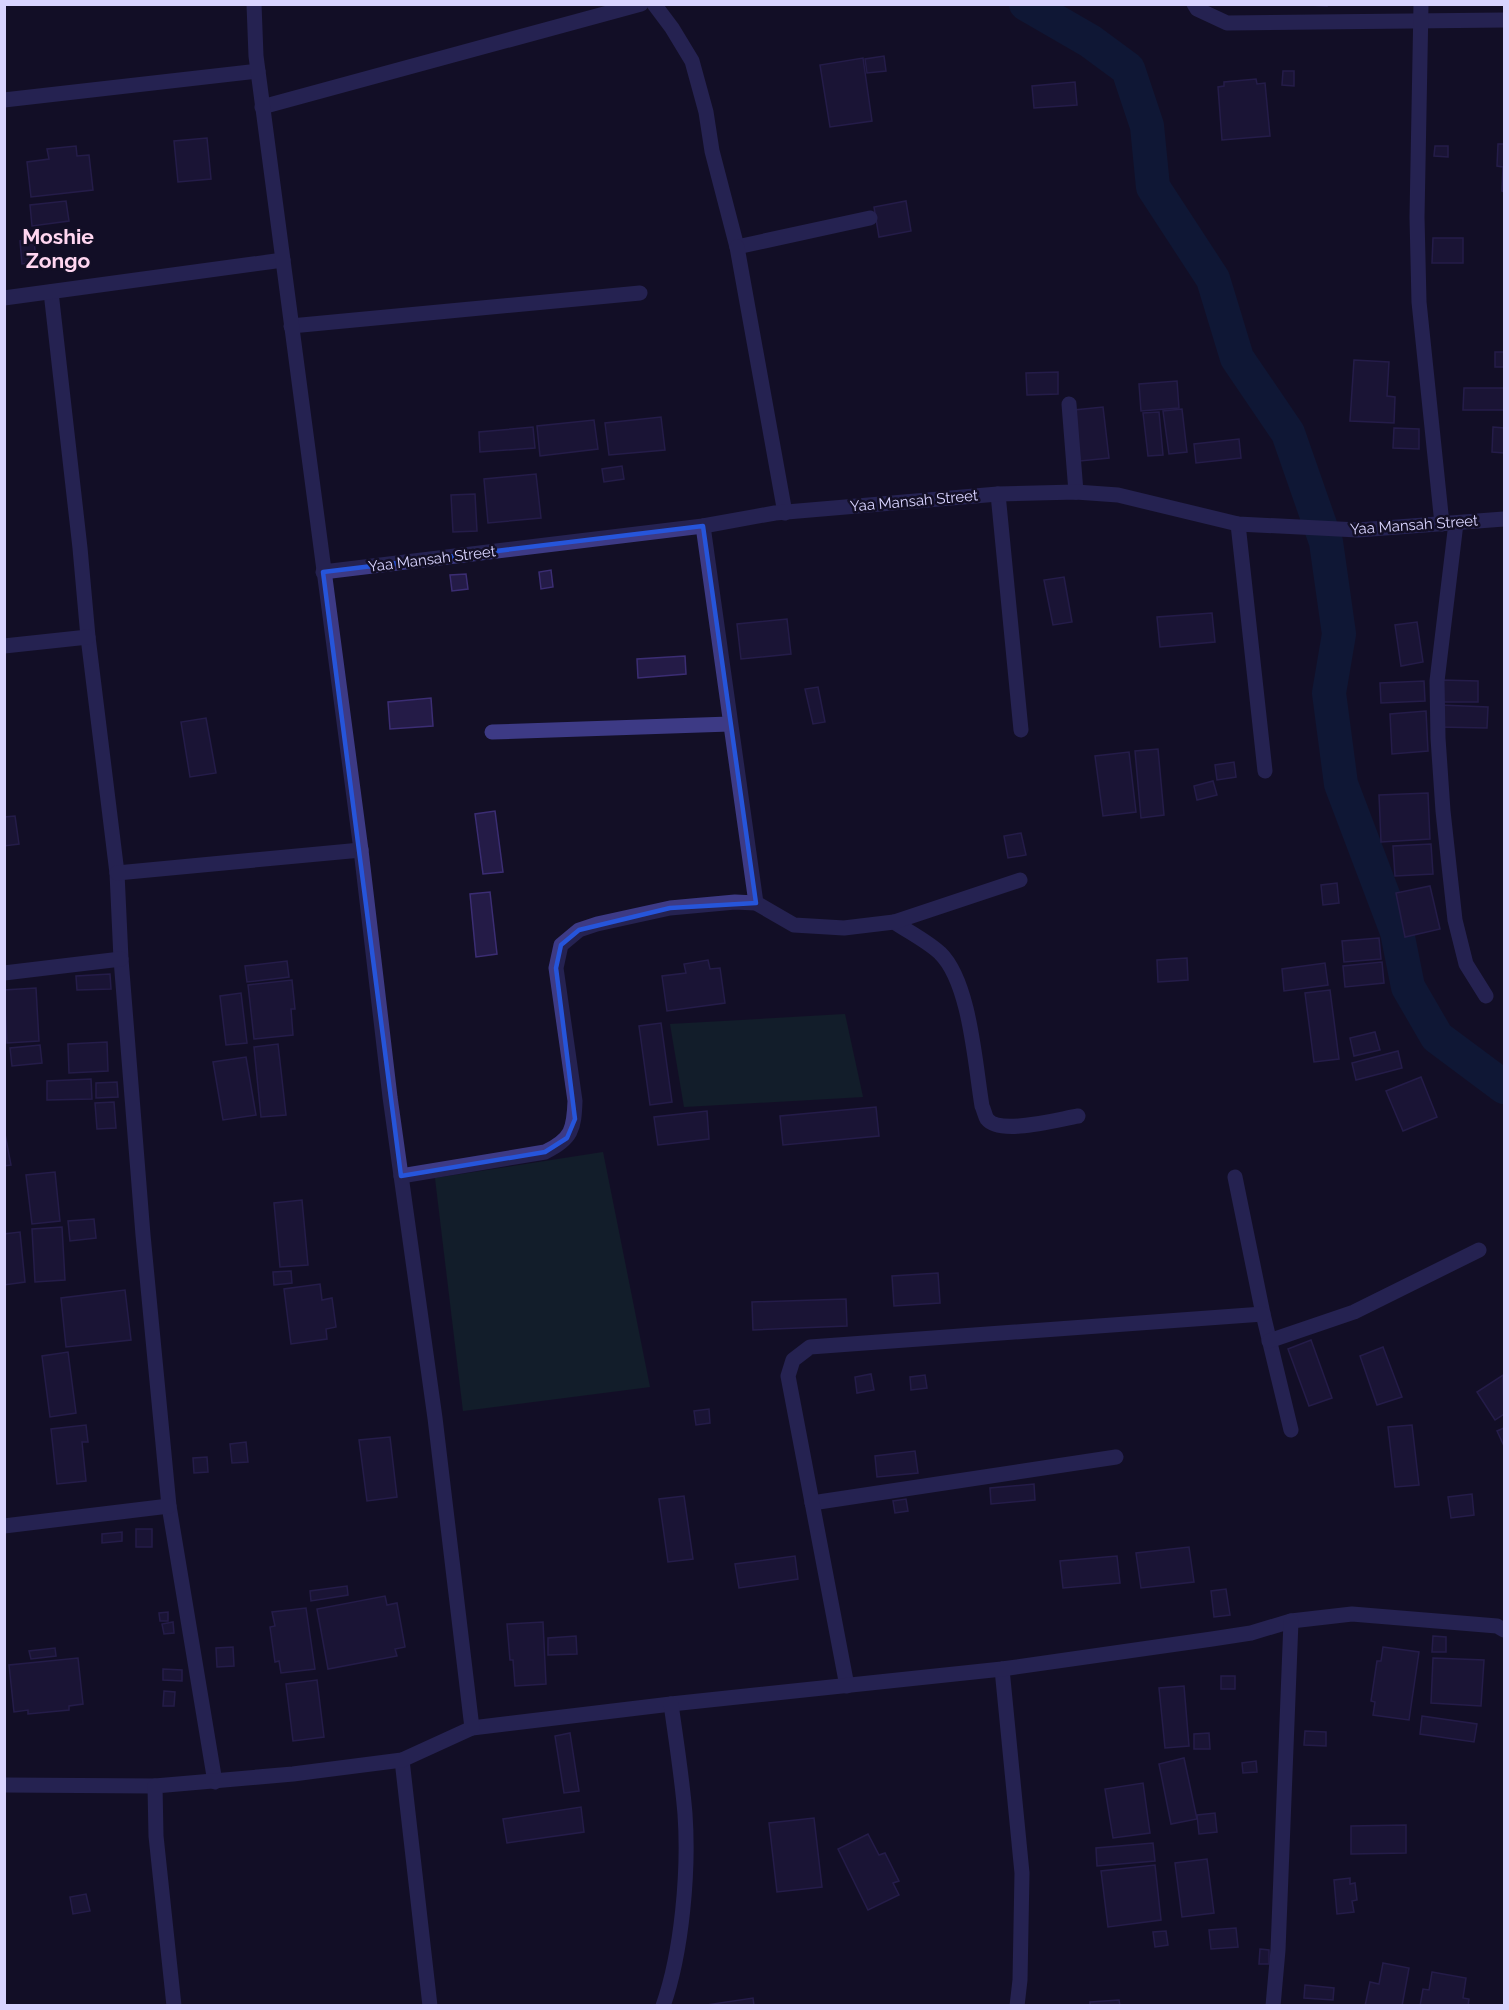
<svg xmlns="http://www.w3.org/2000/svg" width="1509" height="2010" font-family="Raleway,sans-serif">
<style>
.green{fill:#12302f}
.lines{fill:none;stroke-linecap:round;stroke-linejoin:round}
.river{stroke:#0c2248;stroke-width:34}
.building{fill:#241b47;stroke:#3b2d73;stroke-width:1.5}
.minor{stroke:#3d3a85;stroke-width:15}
.tertiary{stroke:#3d3a85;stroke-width:15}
.marked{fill:none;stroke:#2655da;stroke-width:4.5;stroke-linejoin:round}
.labels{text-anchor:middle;stroke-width:5;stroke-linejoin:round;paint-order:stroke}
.street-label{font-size:15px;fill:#d9d4ff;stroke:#130f26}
.district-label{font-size:21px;font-weight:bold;fill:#ffd6f0;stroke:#130f26}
</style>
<rect width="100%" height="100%" fill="#130f26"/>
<g class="green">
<polygon points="845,1014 863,1097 684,1107 670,1024"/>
<polygon points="603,1152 650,1387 463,1411 435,1178"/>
</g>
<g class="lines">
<polyline class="river" points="1026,4 1090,41 1128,69 1147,126 1153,187 1213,279 1237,358 1288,433 1326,542 1339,634 1329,693 1341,784 1397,932 1408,987 1437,1037 1504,1087"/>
</g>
<g class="building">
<polygon points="1290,4 1327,4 1327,6"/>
<polygon points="884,56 886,71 867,73 865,59"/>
<polygon points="863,58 872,121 830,127 820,65"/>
<polygon points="1283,71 1294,71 1294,86 1282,85"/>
<polygon points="1256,79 1257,84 1265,83 1270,136 1222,140 1218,87 1224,86 1224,82"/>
<polygon points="1075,82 1077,105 1034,108 1032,86"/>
<polygon points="207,138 211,179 178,182 174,141"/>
<polygon points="1504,139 1504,192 1502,191 1503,167 1497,166 1498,144 1504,144"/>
<polygon points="76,146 77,156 89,155 93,190 31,197 27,162 49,159 47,149"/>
<polygon points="1435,146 1448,146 1448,157 1434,156"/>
<polygon points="66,201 69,221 32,226 30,205"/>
<polygon points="906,201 911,231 879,237 874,207"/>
<polygon points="1433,238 1463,238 1463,263 1432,263"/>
<polygon points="34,239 36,262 22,264 20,241"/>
<rect x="1495" y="352" width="9" height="15"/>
<polygon points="1354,360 1389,362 1387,396 1395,397 1394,423 1350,421"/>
<polygon points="1058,372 1058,394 1027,395 1026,373"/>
<polygon points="1177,381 1179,408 1141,411 1139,384"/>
<polygon points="1464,388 1504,388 1504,410 1463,410"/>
<polygon points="1103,407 1109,458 1080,461 1074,410"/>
<polygon points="1182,409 1187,452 1169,454 1163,411"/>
<polygon points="1159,412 1163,455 1148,456 1143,413"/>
<polygon points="661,417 665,450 609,455 605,423"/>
<polygon points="594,420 598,449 540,456 537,426"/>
<polygon points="533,427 535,448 480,452 479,432"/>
<polygon points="1493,427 1504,428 1504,453 1492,452"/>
<polygon points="1394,428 1419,429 1419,449 1393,448"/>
<polygon points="1239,439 1241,458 1196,463 1194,444"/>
<polygon points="622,466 624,479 604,482 602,469"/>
<polygon points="536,474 541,518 488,523 484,479"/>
<polygon points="475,494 477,531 453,532 451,495"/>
<polygon points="551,570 553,587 541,589 539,572"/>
<polygon points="466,574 468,589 452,591 450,575"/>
<polygon points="1064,577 1072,622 1053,625 1044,580"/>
<polygon points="1212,613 1215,642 1160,647 1157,617"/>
<polygon points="787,619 791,654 741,659 737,624"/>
<polygon points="1417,622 1423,662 1401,666 1395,625"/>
<polygon points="685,656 686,674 638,678 637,659"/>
<polygon points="1441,680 1478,681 1478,702 1440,702"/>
<polygon points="1424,681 1425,701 1381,703 1380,683"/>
<polygon points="818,687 825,722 813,724 805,689"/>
<polygon points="431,698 433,726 390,729 388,702"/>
<polygon points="1440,705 1488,707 1487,728 1440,727"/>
<polygon points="1426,711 1428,751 1392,754 1390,714"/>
<polygon points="206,718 216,773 190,777 181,722"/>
<polygon points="1158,749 1164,815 1141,818 1135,751"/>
<polygon points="1129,752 1136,812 1103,816 1095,756"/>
<polygon points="1234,762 1236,777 1217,780 1215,765"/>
<polygon points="1213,781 1217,795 1197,800 1194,786"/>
<polygon points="1428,793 1430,839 1381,842 1379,795"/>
<polygon points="495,811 503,872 483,874 475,814"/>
<polygon points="15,816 19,844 4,846 4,817"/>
<polygon points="1021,833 1026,855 1008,858 1004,836"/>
<polygon points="1431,844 1433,874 1395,876 1393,846"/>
<polygon points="1337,883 1339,903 1323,905 1321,885"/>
<polygon points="1430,886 1440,929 1405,937 1396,893"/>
<polygon points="490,892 497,954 476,957 470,894"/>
<polygon points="1379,938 1381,959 1344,962 1342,941"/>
<polygon points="1187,958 1188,980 1158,982 1157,960"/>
<polygon points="708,960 710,969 720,968 725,1003 667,1011 662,976 686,973 684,964"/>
<polygon points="287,961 289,977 247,982 245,966"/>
<polygon points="1382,962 1384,983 1345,987 1343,966"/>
<polygon points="1325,963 1328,985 1284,991 1282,969"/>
<polygon points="110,974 111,989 77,990 76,976"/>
<polygon points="292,980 295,1009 291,1009 293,1035 254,1039 248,985"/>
<polygon points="36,988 39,1041 7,1043 4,990"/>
<polygon points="1330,990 1339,1059 1314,1062 1305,993"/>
<polygon points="241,993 247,1043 226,1045 220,996"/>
<polygon points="661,1023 672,1102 650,1105 639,1026"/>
<polygon points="1375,1032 1380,1050 1354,1056 1350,1038"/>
<polygon points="107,1042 108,1071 69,1073 68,1044"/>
<polygon points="278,1044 286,1115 261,1117 254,1047"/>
<polygon points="40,1045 42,1063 12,1066 10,1048"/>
<polygon points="1398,1051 1402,1068 1356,1080 1352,1063"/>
<polygon points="246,1057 256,1115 223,1120 213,1062"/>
<polygon points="1421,1077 1437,1117 1403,1131 1386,1091"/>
<polygon points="91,1079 92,1099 47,1100 47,1081"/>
<polygon points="117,1082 118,1097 96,1098 96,1083"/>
<polygon points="114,1102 116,1128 97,1129 95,1103"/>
<polygon points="876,1107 879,1136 783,1145 780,1116"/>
<polygon points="707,1111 709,1139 658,1145 654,1117"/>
<polygon points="4,1129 11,1165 4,1166"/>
<polygon points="55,1172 60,1221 32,1224 26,1175"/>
<polygon points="302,1200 308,1265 280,1267 274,1203"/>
<polygon points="94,1219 96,1238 70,1241 68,1221"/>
<polygon points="62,1227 65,1280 35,1282 32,1229"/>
<polygon points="20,1232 25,1282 4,1285 4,1234"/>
<polygon points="291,1271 292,1283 274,1285 273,1272"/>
<polygon points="938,1273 940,1303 894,1306 892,1276"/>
<polygon points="320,1284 322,1300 332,1298 336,1327 326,1329 327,1339 291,1344 284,1289"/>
<polygon points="125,1290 131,1340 66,1347 61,1298"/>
<polygon points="846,1299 847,1326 753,1330 752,1302"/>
<polygon points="1311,1340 1332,1398 1309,1406 1288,1349"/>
<polygon points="1383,1347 1402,1397 1377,1405 1360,1356"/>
<polygon points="68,1352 76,1413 50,1417 42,1356"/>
<polygon points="871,1374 874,1390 857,1393 855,1377"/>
<polygon points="925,1375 927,1388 911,1390 910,1377"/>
<polygon points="1503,1375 1504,1414 1495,1420 1477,1392"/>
<polygon points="709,1409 710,1423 696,1425 694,1411"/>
<polygon points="86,1425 88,1442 82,1442 86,1481 57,1484 51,1429"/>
<polygon points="1412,1425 1419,1485 1395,1487 1388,1427"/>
<polygon points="1504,1428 1504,1446 1497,1431"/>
<polygon points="390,1437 397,1497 367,1501 359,1440"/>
<polygon points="246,1442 248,1462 232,1463 230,1444"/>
<polygon points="915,1451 918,1473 877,1477 875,1456"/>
<polygon points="207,1457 208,1472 194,1473 193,1458"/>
<polygon points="1034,1484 1035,1500 991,1504 990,1488"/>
<polygon points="1472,1494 1474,1515 1451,1518 1448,1497"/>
<polygon points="684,1496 693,1559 668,1562 659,1499"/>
<polygon points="906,1499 908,1511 895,1513 893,1501"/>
<rect x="136" y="1529" width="16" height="18"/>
<polygon points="122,1532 122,1541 102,1543 102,1534"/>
<polygon points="1189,1547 1194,1582 1141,1588 1136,1553"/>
<polygon points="795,1556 798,1579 739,1588 735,1564"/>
<polygon points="1117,1556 1120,1583 1063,1588 1060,1561"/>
<polygon points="347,1586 348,1595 311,1601 310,1591"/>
<polygon points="1226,1589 1230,1615 1214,1617 1211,1591"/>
<polygon points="385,1596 387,1605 397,1603 405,1647 395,1649 397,1656 328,1669 317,1609"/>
<polygon points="306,1608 315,1669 281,1673 279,1661 275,1662 270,1627 275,1626 272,1612"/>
<polygon points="168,1612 168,1621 160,1621 159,1613"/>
<polygon points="173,1622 174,1633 164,1634 162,1624"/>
<polygon points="543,1622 546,1684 515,1686 513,1660 510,1660 507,1624"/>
<polygon points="576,1636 577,1654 548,1655 548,1638"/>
<polygon points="1433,1636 1446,1637 1446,1652 1432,1652"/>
<polygon points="233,1647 234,1666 217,1667 216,1648"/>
<polygon points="1383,1647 1419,1652 1409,1720 1373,1715 1375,1702 1371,1701 1377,1661 1381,1661"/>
<polygon points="55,1648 56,1656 31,1659 29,1651"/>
<polygon points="78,1658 83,1704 69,1706 69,1710 28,1714 28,1710 14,1712 9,1665"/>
<polygon points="1433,1658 1484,1660 1481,1706 1431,1703"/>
<polygon points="163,1669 182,1670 182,1681 163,1680"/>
<rect x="1221" y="1676" width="14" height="13"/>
<polygon points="317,1680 324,1737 293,1741 286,1684"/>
<polygon points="1184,1686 1189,1746 1165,1748 1159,1688"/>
<polygon points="164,1691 175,1692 174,1706 163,1706"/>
<polygon points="1422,1716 1477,1724 1474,1742 1420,1734"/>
<polygon points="1305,1731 1326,1732 1326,1746 1304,1745"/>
<polygon points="570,1733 579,1791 564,1793 555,1736"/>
<polygon points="1209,1733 1210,1749 1194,1749 1194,1734"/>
<polygon points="1184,1758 1197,1819 1171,1824 1159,1764"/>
<polygon points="1256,1761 1257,1772 1243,1773 1242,1763"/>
<polygon points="1143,1783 1150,1833 1113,1838 1105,1789"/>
<polygon points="581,1807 584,1832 507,1843 503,1819"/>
<polygon points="1215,1813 1217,1832 1199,1834 1197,1815"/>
<polygon points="814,1818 822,1887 777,1892 769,1823"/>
<polygon points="1406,1825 1406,1853 1351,1854 1351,1826"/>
<polygon points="868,1834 879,1855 885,1853 899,1881 893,1883 899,1895 868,1910 838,1849"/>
<polygon points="1153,1843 1155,1861 1097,1866 1096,1848"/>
<polygon points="1207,1859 1214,1913 1182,1917 1175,1863"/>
<polygon points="1155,1865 1161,1920 1108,1927 1101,1871"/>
<polygon points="1350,1878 1350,1884 1355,1883 1357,1900 1352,1901 1354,1912 1337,1914 1334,1880"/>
<polygon points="86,1894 90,1911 73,1914 70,1897"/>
<polygon points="1236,1928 1238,1947 1211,1949 1209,1930"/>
<polygon points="1166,1931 1168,1945 1155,1947 1153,1932"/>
<polygon points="1260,1949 1269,1950 1269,1964 1259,1964"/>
<polygon points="1383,1963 1409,1968 1402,2006 1365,2006 1370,1982 1379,1984"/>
<polygon points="1432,1972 1466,1978 1463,1998 1469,1999 1468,2006 1420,2006 1423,1989 1429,1990"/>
<polygon points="1305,1985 1334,1988 1333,2000 1304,1998"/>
<polygon points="753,1998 754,2006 700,2006"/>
<polygon points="1119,2000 1120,2006 1090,2006 1090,2002"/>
</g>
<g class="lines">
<g class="minor">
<polyline points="654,4 672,28 692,61 706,112 712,151 737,247 870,218"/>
<polyline points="1194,4 1197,9 1227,23 1504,20"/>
<polyline points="1421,4 1417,217 1419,302 1442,524"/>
<polyline points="4,100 258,71"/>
<polyline points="262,107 641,4"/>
<polyline points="737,247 785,513"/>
<polyline points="51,292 80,548 88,637 117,873 121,959 143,1235 169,1506 215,1782"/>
<polyline points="4,298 283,260"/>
<polyline points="291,326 640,293"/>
<polyline points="1069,404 1076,492"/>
<polyline points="998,494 1021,730"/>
<polyline points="1456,523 1437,681 1438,738 1443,811 1455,920 1466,964 1486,996"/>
<polyline points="1238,524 1265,771"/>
<polyline points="703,526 756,903"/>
<polyline points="323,572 703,526 775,513 998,494 1076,492 1118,495 1238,524 1358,530 1504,519"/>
<polyline points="4,646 88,637"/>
<polyline points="492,732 730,724"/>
<polyline points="117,873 361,850"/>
<path d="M894 922C909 932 927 941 940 953 970 982 975 1064 982 1106 984 1110 985 1116 987 1119 1000 1136 1059 1119 1078 1116"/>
<polyline points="4,973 121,959"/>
<path d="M401 1176 545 1152C572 1139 574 1129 575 1101L556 968 561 945 579 930 597 924 670 908 735 902 756 903 794 925 844 928 894 922 1020 880"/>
<polyline points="1235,1177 1263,1314 1291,1430"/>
<polyline points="1269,1341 1354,1312 1479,1250"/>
<polyline points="812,1503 1116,1457"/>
<polyline points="4,1526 169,1506"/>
<polyline points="1002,1669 1022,1873 1020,1980 1017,2006"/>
<polyline points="847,1686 788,1376 793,1360 810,1347 1263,1314"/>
<polyline points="472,1728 671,1704 1002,1669 1212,1639 1251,1633 1291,1621 1352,1614 1497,1626 1504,1630"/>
<polyline points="402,1760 430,2006"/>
<polyline points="4,1785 155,1786"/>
<path d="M663 2006C682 1952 689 1871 685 1814 682 1777 676 1740 671 1704"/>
<polyline points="1273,2006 1278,1950 1291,1621"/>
</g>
<polyline class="tertiary" points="174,2006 156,1836 155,1786 293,1774 402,1760 472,1728 435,1418 390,1097 361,850 256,56 254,4"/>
</g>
<path d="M0 0H1509V2010H0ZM703 526 756 903 670 908 579 930 561 945 556 968 575 1119 567 1138 545 1152 401 1176 323 572Z" fill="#130f26" fill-opacity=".55" fill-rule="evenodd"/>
<path class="marked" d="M703 526 756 903 670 908 579 930 561 945 556 968 575 1119 567 1138 545 1152 401 1176 323 572Z"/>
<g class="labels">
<g class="street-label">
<text transform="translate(914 501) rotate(-5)" y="5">Yaa Mansah Street</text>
<text transform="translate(1414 525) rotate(-4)" y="5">Yaa Mansah Street</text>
<text transform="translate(432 559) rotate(-7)" y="5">Yaa Mansah Street</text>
</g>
<g class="district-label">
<text x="58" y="244">Moshie<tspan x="58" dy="24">Zongo</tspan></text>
</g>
</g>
<rect width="1509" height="2010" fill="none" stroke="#d9d4ff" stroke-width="12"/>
</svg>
